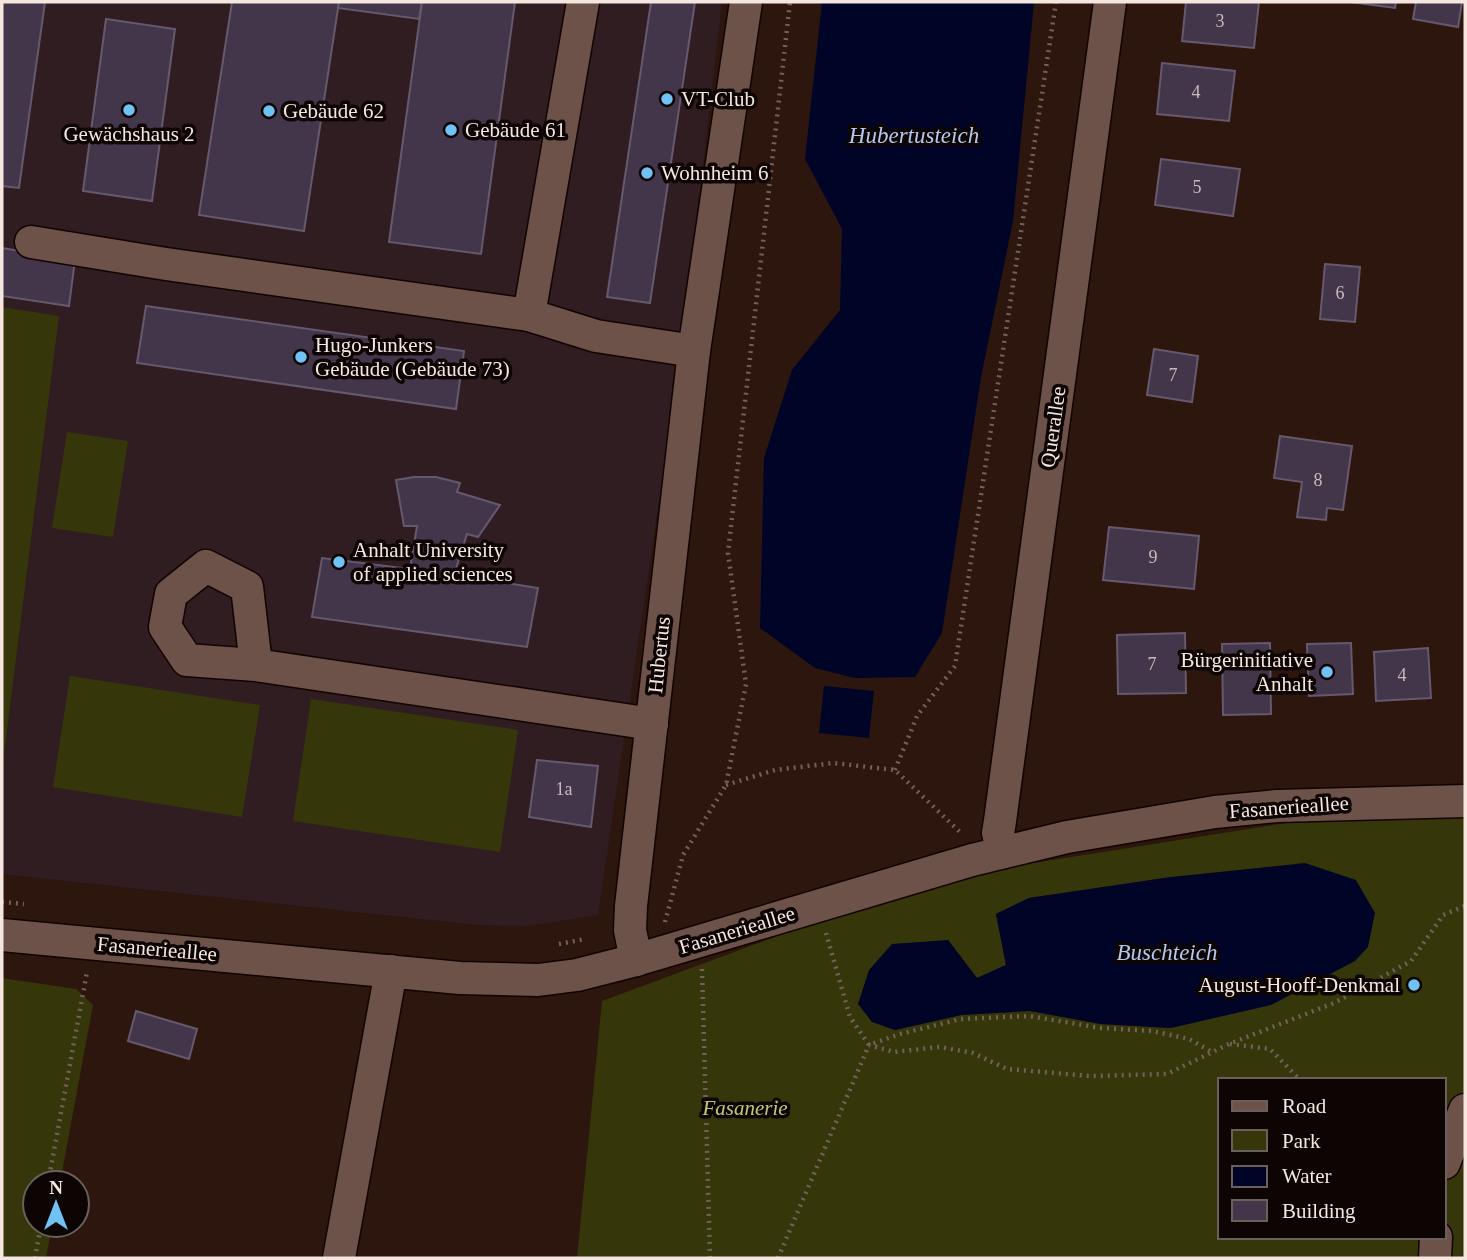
<svg xmlns="http://www.w3.org/2000/svg" width="1467" height="1260" font-family="'Times New Roman',serif">
<style>
.education{fill:#301d22}
.green{fill:#35370b;fill-rule:evenodd}
.water{fill:#000427}
.building{fill:#43364a;stroke:#66586d;stroke-width:2}
.lines{fill:none;stroke-linecap:round;stroke-linejoin:round}
.minor-casing{stroke:#130300;stroke-width:35}
.path{stroke:#746059;stroke-width:4.5;stroke-dasharray:2 5;stroke-linecap:butt}
.minor{stroke:#6c5248;stroke-width:32}
.poi-dot{fill:#70c1f4;stroke:#0d0503;stroke-width:2.5}
.labels{text-anchor:middle;stroke-width:7;stroke-linejoin:round;paint-order:stroke}
.number-label{font-size:18px;fill:#c9baba}
.poi-label{font-size:21px;fill:#f6e6e0;stroke:#0d0503;text-anchor:start}
.street-label{font-size:21px;fill:#f6e6e0;stroke:#0d0503}
.park-label{font-size:21px;font-style:italic;fill:#c2c876;stroke:#0d0503}
.water-label{font-size:23px;font-style:italic;fill:#b3c8f2;stroke:#0d0503}
</style>
<rect width="100%" height="100%" fill="#2c160e"/>
<polygon class="education" points="2,2 722,2 681,352 598,915 528,926 478,925 2,874 2,771 59,316 2,307"/>
<g class="green">
<polygon points="2,307 59,316 2,771"/>
<polygon points="67,432 128,441 113,537 52,528"/>
<polygon points="70,676 260,705 242,817 53,787"/>
<polygon points="311,699 518,730 500,852 293,821"/>
<path d="M1465 816V1258H577L602 1001 877 899 996 869 1305 820ZM1171 877V1028L1101 1024 1030 1011 961 1015 895 1030 948 940 977 978 1006 965 996 914 1029 898ZM1220 1080H1444V1237H1220Z"/>
<polygon points="2,978 76,989 93,1005 60,1183 35,1183 35,1225 52,1225 46,1258 2,1258"/>
</g>
<g class="water">
<polygon points="822,2 1034,2 1013,221 981,377 942,633 915,677 855,678 815,668 760,628 764,458 792,370 840,310 842,229 805,159"/>
<polygon points="824,686 874,691 869,738 819,733"/>
<polygon points="1305,863 1356,880 1375,913 1368,947 1355,961 1271,1005 1171,1028 1101,1024 1030,1011 961,1015 895,1030 872,1022 858,1004 869,970 892,944 948,940 977,978 1006,965 996,914 1029,898 1171,877"/>
</g>
<g class="building">
<polygon points="2,2 45,2 19,188 2,186"/>
<polygon points="232,2 339,2 304,231 199,215"/>
<polygon points="339,2 422,2 419,19 338,8"/>
<polygon points="422,2 515,2 481,254 389,242"/>
<polygon points="651,2 695,2 650,303 607,297"/>
<polygon points="1186,2 1259,2 1254,48 1182,41"/>
<polygon points="1350,2 1396,2 1395,8"/>
<polygon points="1416,2 1462,2 1458,27 1413,19"/>
<polygon points="106,19 175,29 152,201 83,191"/>
<polygon points="1162,63 1235,71 1229,121 1157,114"/>
<polygon points="1161,159 1240,169 1233,216 1155,205"/>
<polygon points="2,248 75,260 69,306 2,296"/>
<polygon points="1325,264 1360,267 1355,322 1320,319"/>
<polygon points="146,306 464,351 456,409 137,363"/>
<polygon points="1154,349 1198,356 1192,402 1147,395"/>
<polygon points="1280,436 1352,446 1343,510 1327,508 1326,520 1297,517 1302,482 1274,478"/>
<polygon points="414,477 436,477 460,483 457,492 500,505 478,537 467,534 454,575 538,588 527,647 312,617 322,558 410,569 417,526 404,526 396,480"/>
<polygon points="1109,527 1199,536 1194,589 1103,580"/>
<polygon points="1185,633 1186,693 1118,694 1117,635"/>
<polygon points="1270,643 1271,714 1223,715 1222,644"/>
<polygon points="1351,643 1353,694 1309,696 1307,644"/>
<polygon points="1428,648 1431,698 1376,701 1374,652"/>
<polygon points="537,760 598,766 591,827 529,817"/>
<polygon points="136,1011 197,1029 189,1059 128,1041"/>
</g>
<g class="lines">
<g class="minor-casing">
<g id="minor">
<polyline points="583,2 529,315 596,336 694,351"/>
<polyline points="31,242 166,264 529,315"/>
<polyline points="256,665 187,660 165,627 171,594 206,566 247,587 256,665 652,724"/>
<polyline points="1003,852 998,833 1000,821 1110,2"/>
<polyline points="2,935 460,978 538,980 577,975 636,960 972,860 1067,837 1215,812 1277,806 1465,801"/>
<polyline points="636,960 630,930 631,906 694,351 746,2"/>
<polyline points="1444,1163 1465,1110"/>
<polyline points="339,1258 391,971"/>
<polyline points="1435,1258 1436,1237"/>
</g>
</g>
<g class="path">
<polyline points="895,770 917,716 955,666 1056,2"/>
<polyline points="726,785 775,770 833,763 895,770 961,833"/>
<polyline points="2,902 24,904"/>
<polyline points="665,922 683,855 726,785 746,684 728,553 790,2"/>
<polyline points="826,933 850,1017 869,1045 900,1034 961,1019 1029,1016 1101,1028 1152,1031 1189,1039 1212,1052"/>
<polyline points="559,944 585,939"/>
<polyline points="702,969 710,1258"/>
<polyline points="1230,1044 1270,1049 1300,1080"/>
<polyline points="48,1183 87,972"/>
<polyline points="1444,1208 1445,1190"/>
<polyline points="35,1258 41,1225"/>
<polyline points="778,1258 869,1045 894,1052 940,1047 973,1053 1007,1069 1090,1076 1167,1074 1229,1044 1334,1003 1411,961 1443,915 1465,906"/>
</g>
<use href="#minor" class="minor"/>
</g>
<g class="poi-dot">
<circle cx="667" cy="99" r="7"/>
<circle cx="129" cy="110" r="7"/>
<circle cx="269" cy="111" r="7"/>
<circle cx="451" cy="130" r="7"/>
<circle cx="647" cy="173" r="7"/>
<circle cx="301" cy="357" r="7"/>
<circle cx="339" cy="562" r="7"/>
<circle cx="1327" cy="672" r="7"/>
<circle cx="1414" cy="985" r="7"/>
</g>
<g class="labels">
<g class="number-label">
<text x="1220" y="27">3</text>
<text x="1196" y="98">4</text>
<text x="1197" y="193">5</text>
<text x="1340" y="299">6</text>
<text x="1173" y="381">7</text>
<text x="1318" y="486">8</text>
<text x="1153" y="563">9</text>
<text x="1152" y="670">7</text>
<text x="1402" y="681">4</text>
<text x="564" y="795">1a</text>
</g>
<g class="poi-label">
<text x="681" y="106">VT-Club</text>
<text x="283" y="118">Gebäude 62</text>
<text x="465" y="137">Gebäude 61</text>
<text x="129" y="141" text-anchor="middle">Gewächshaus 2</text>
<text x="661" y="180">Wohnheim 6</text>
<text x="315" y="352">Hugo-Junkers<tspan x="315" dy="24">Gebäude (Gebäude 73)</tspan></text>
<text x="353" y="557">Anhalt University<tspan x="353" dy="24">of applied sciences</tspan></text>
<text x="1313" y="667" text-anchor="end">Bürgerinitiative<tspan x="1313" dy="24">Anhalt</tspan></text>
<text x="1400" y="992" text-anchor="end">August-Hooff-Denkmal</text>
</g>
<g class="street-label">
<text transform="translate(1053 427) rotate(-82)" y="7">Querallee</text>
<text transform="translate(659 655) rotate(-84)" y="7">Hubertus</text>
<text transform="translate(1289 807) rotate(-4)" y="7">Fasanerieallee</text>
<text transform="translate(737 930) rotate(-17)" y="7">Fasanerieallee</text>
<text transform="translate(157 949) rotate(5)" y="7">Fasanerieallee</text>
</g>
<g class="park-label">
<text x="745" y="1115">Fasanerie</text>
</g>
<g class="water-label">
<text x="914" y="143">Hubertusteich</text>
<text x="1167" y="960">Buschteich</text>
</g>
</g>
<rect width="1467" height="1260" fill="none" stroke="#f6e6e0" stroke-width="7"/>
<rect x="1218" y="1078" width="228" height="161" fill="#0d0503" stroke="#6a5f5b" stroke-width="2"/>
<rect x="1232" y="1101" width="35" height="10" fill="#6c5248" stroke="#6a5f5b" stroke-width="2"/>
<text x="1282" y="1113" font-size="21" fill="#f6e6e0">Road</text>
<rect x="1232" y="1130" width="35" height="21" fill="#35370b" stroke="#6a5f5b" stroke-width="2"/>
<text x="1282" y="1148" font-size="21" fill="#f6e6e0">Park</text>
<rect x="1232" y="1166" width="35" height="21" fill="#000427" stroke="#6a5f5b" stroke-width="2"/>
<text x="1282" y="1183" font-size="21" fill="#f6e6e0">Water</text>
<rect x="1232" y="1200" width="35" height="21" fill="#43364a" stroke="#6a5f5b" stroke-width="2"/>
<text x="1282" y="1218" font-size="21" fill="#f6e6e0">Building</text>
<g transform="translate(56 1204)"><circle r="33" fill="#0d0503" stroke="#6a5f5b" stroke-width="2"/>
<path d="M0-5L12 26L0 18L-12 26Z" fill="#70c1f4"/>
<text y="-10" font-size="19" font-weight="bold" text-anchor="middle" fill="#f6e6e0">N</text>
</g>
</svg>
